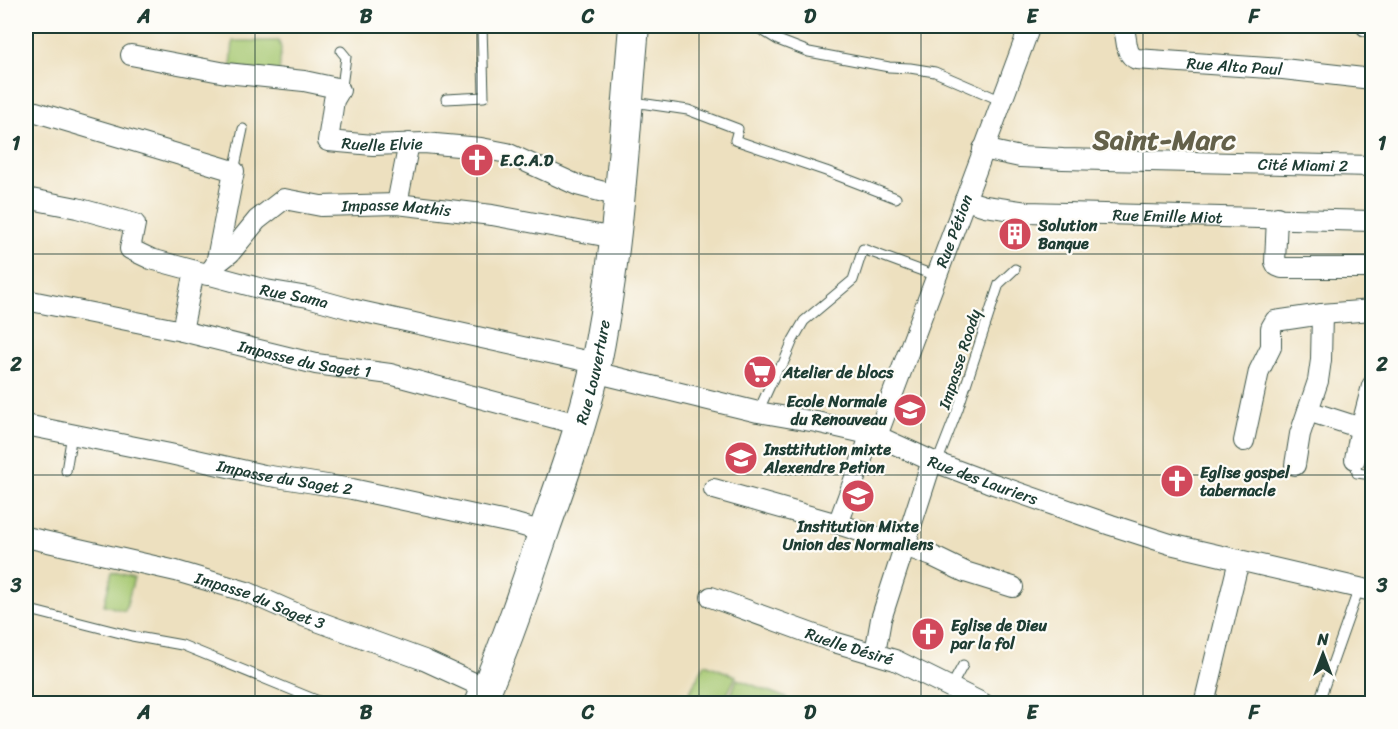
<svg xmlns="http://www.w3.org/2000/svg" width="1398" height="729" font-family="Sriracha,sans-serif">
<style>
.green{fill:#a6c871;stroke:#628252;stroke-width:1.5}
.lines{fill:none;stroke-linecap:round;stroke-linejoin:round}
.service-casing{stroke:#3e5549;stroke-width:11}
.minor-casing{stroke:#3e5549;stroke-width:22}
.primary-casing{stroke:#3e5549;stroke-width:32}
.service{stroke:#fff;stroke-width:9}
.minor{stroke:#fff;stroke-width:20}
.primary{stroke:#fff;stroke-width:30}
.grid{fill:none;stroke:#1f3d34;stroke-width:1.5;stroke-opacity:0.55}
.labels{text-anchor:middle;stroke-width:4.5;stroke-linejoin:round;paint-order:stroke}
.street-label{font-size:16px;fill:#1f3d34;stroke:#fdfcf7}
.poi-label{font-size:16px;font-weight:bold;fill:#1f3d34;stroke:#fdfcf7;text-anchor:start}
.town-label{font-size:28px;font-weight:bold;fill:#64614a;stroke:#fdfcf7}
.neatline{fill:none;stroke:#1f3d34;stroke-width:2}
.grid-label{font-size:20px;text-anchor:middle;font-weight:bold;fill:#1f3d34}
</style>
<rect width="100%" height="100%" fill="#fdfcf7"/>
<filter id="ink" filterUnits="userSpaceOnUse"><feTurbulence type="fractalNoise" baseFrequency=".0167" numOctaves="2"/><feDisplacementMap in="SourceGraphic" scale="12" xChannelSelector="R" yChannelSelector="G"/><feConvolveMatrix kernelMatrix="1 2 1 2 8 2 1 2 1" color-interpolation-filters="sRGB"/></filter>
<filter id="wash" filterUnits="userSpaceOnUse"><feTurbulence type="fractalNoise" baseFrequency=".008" numOctaves="4" result="noise"/><feDisplacementMap in="SourceGraphic" scale="24" xChannelSelector="R" yChannelSelector="G"/><feGaussianBlur stdDeviation="1.35" result="paint"/><feColorMatrix in="noise" values="0 0 0 0 0 0 0 0 0 0 0 0 0 0 0 0 0 1.4 0 .05"/><feComposite in="paint" operator="in"/></filter>
<g filter="url(#wash)">
<rect width="100%" height="100%" fill="#ede0bf"/>
<g class="green">
<polygon points="233,41 279,41 281,48 279,74 231,67"/>
<polygon points="112,572 134,578 125,611 104,605"/>
<polygon points="705,664 736,676 723,703 684,703"/>
<polygon points="737,679 786,698 784,703 728,703"/>
</g>
</g>
<g filter="url(#ink)">
<g class="lines">
<g class="service-casing">
<g id="service">
<polyline points="755,26 778,40 809,52 889,67 910,68 935,72 1002,101"/>
<polyline points="340,90 342,86 346,57 341,51"/>
<polyline points="446,99 484,97 482,26"/>
<polyline points="633,102 688,110 738,129 735,140 826,171 896,198"/>
<polyline points="234,171 243,129"/>
<polyline points="758,412 778,368 783,364 793,340 804,321 853,280 863,249 936,276"/>
<polyline points="1355,459 1357,473 1372,475"/>
<polyline points="937,463 958,409 999,284 1015,269"/>
<polyline points="66,471 72,434"/>
<polyline points="26,609 132,636 182,645 326,704"/>
<polyline points="951,687 963,665"/>
<polyline points="1318,704 1359,588"/>
</g>
</g>
<g class="minor-casing">
<g id="minor">
<path id="s1" d="M1122 26C1129 37 1123 53 1136 59L1283 69 1372 79"/>
<polyline points="1366,26 1372,27"/>
<path id="s2" d="M131 55 226 73 304 81 337 88 340 90 334 100 328 141 373 145 424 143 481 148 507 153 577 185 619 196"/>
<polyline points="26,109 234,171 216,264"/>
<path id="s3" d="M983 149 1020 157 1063 159 1372 166"/>
<path id="s4" d="M26 198 77 208 135 224 130 249 151 259 266 290 308 297 351 309 595 363"/>
<path id="s5" d="M965 200 985 206 1027 212 1372 221"/>
<polyline points="397,204 409,143"/>
<polyline points="1277,217 1275,262 1277,266 1282,268 1372,268"/>
<path id="s6" d="M207 275 216 264 230 253 257 220 284 199 321 206 397 204 492 215 615 238"/>
<path id="s7" d="M26 300 182 331 316 364 390 374 581 425"/>
<polyline points="182,331 194,271"/>
<path id="s8" d="M594 372 758 412 816 422 877 436 932 461 988 482 1111 525 1170 544 1372 591"/>
<polyline points="1308,411 1361,428"/>
<path id="s9" d="M26 425 170 454 264 475 352 489 516 524 544 532"/>
<path id="s10" d="M877 436 1030 26"/>
<polyline points="1244,441 1259,371 1271,347 1271,328 1275,321 1322,314 1372,310"/>
<polyline points="1355,459 1361,428 1372,386"/>
<polyline points="1295,465 1300,434 1318,381 1321,360 1322,314"/>
<polyline points="714,489 838,524 905,546 932,556 965,572 1013,587"/>
<polyline points="838,524 871,434"/>
<path id="s11" d="M26 537 176 571 247 592 295 613 424 660 487 689"/>
<path id="s12" d="M711 597 834 642 895 660 984 704"/>
<polyline points="875,653 881,619 932,461"/>
<polyline points="1204,704 1239,560"/>
</g>
</g>
<g class="primary-casing">
<g id="primary">
<path id="s13" d="M480 704C506 645 526 585 546 525 564 474 582 425 594 373 618 259 624 142 634 26"/>
</g>
</g>
<use href="#service" class="service"/>
<use href="#minor" class="minor"/>
<use href="#primary" class="primary"/>
</g>
</g>
<path class="grid" d="M255 26V704M477 26V704M699 26V704M921 26V704M1143 26V704M26 254H1372M26 475H1372"/>
<defs>
<g id="church-disc" transform="scale(1.725)"><circle r="9.5" fill="#d1495b" stroke="#fdfcf7"/><path d="M-1.2-6h2.4v3.5h3.3v2.4h-3.3V6h-2.4V-.1h-3.3v-2.4h3.3Z" fill="#fff"/></g>
<g id="building-disc" transform="scale(1.725)"><circle r="9.5" fill="#d1495b" stroke="#fdfcf7"/><path d="M-4-6H4V6H1V3H-1V6H-4ZM-2.5-4.3h1.7v1.8h-1.7ZM.8-4.3h1.7v1.8H.8ZM-2.5-1h1.7V.8h-1.7ZM.8-1h1.7V.8H.8Z" fill="#fff"/></g>
<g id="supermarket-disc" transform="scale(1.725)"><circle r="9.5" fill="#d1495b" stroke="#fdfcf7"/><path d="M-6-5.5h2.5l.6 2H6L4.5 2H-2.5L-4.4-4H-6ZM-1.5 3.2a1.3 1.3 0 1 0 .1 0ZM3 3.2a1.3 1.3 0 1 0 .1 0Z" fill="#fff"/></g>
<g id="school-disc" transform="scale(1.725)"><circle r="9.5" fill="#d1495b" stroke="#fdfcf7"/><path d="M0-5L7-2L0 1L-7-2ZM-4 1L0 2.5L4 1V4Q0 6-4 4Z" fill="#fff"/></g>
</defs>
<g fill-rule="evenodd">
<use href="#church-disc" x="477" y="160"/>
<use href="#building-disc" x="1015" y="234"/>
<use href="#supermarket-disc" x="760" y="372"/>
<use href="#school-disc" x="910" y="410"/>
<use href="#school-disc" x="741" y="458"/>
<use href="#church-disc" x="1177" y="481"/>
<use href="#school-disc" x="858" y="496"/>
<use href="#church-disc" x="928" y="634"/>
</g>
<g class="labels">
<g class="street-label">
<text dy="6" stroke="none"><textPath href="#s1" startOffset="136">Rue Alta Paul</textPath></text>
<text dy="6" stroke="none"><textPath href="#s2" startOffset="320">Ruelle Elvie</textPath></text>
<text dy="6" stroke="none"><textPath href="#s3" startOffset="321">Cité Miami 2</textPath></text>
<text dy="6" stroke="none"><textPath href="#s6" startOffset="222">Impasse Mathis</textPath></text>
<text dy="6" stroke="none"><textPath href="#s5" startOffset="204">Rue Emille Miot</textPath></text>
<text dy="6" stroke="none"><textPath href="#s10" startOffset="219">Rue Pétion</textPath></text>
<text dy="6" stroke="none"><textPath href="#s4" startOffset="309">Rue Sama</textPath></text>
<text dy="6" stroke="none"><textPath href="#s7" startOffset="285">Impasse du Saget 1</textPath></text>
<text transform="translate(959 359) rotate(-72)" y="6">Impasse Roody</text>
<text dy="6" stroke="none"><textPath href="#s13" startOffset="351">Rue Louverture</textPath></text>
<text dy="6" stroke="none"><textPath href="#s9" startOffset="264">Impasse du Saget 2</textPath></text>
<text dy="6" stroke="none"><textPath href="#s8" startOffset="405">Rue des Lauriers</textPath></text>
<text dy="6" stroke="none"><textPath href="#s11" startOffset="243">Impasse du Saget 3</textPath></text>
<text dy="6" stroke="none"><textPath href="#s12" startOffset="147">Ruelle Désiré</textPath></text>
</g>
<g class="poi-label">
<text x="500" y="166">E.C.A.D</text>
<text x="1038" y="231">Solution<tspan x="1038" dy="18">Banque</tspan></text>
<text x="783" y="378">Atelier de blocs</text>
<text x="887" y="407" text-anchor="end">Ecole Normale<tspan x="887" dy="18">du Renouveau</tspan></text>
<text x="764" y="455">Insttitution mixte<tspan x="764" dy="18">Alexendre Petion</tspan></text>
<text x="1200" y="478">Eglise gospel<tspan x="1200" dy="18">tabernacle</tspan></text>
<text x="858" y="532" text-anchor="middle">Institution Mixte<tspan x="858" dy="18">Union des Normaliens</tspan></text>
<text x="951" y="631">Eglise de Dieu<tspan x="951" dy="18">par la fol</tspan></text>
</g>
<g class="town-label">
<text x="1164" y="149">Saint-Marc</text>
</g>
</g>
<rect width="1398" height="729" fill="none" stroke="#fdfcf7" stroke-width="66"/>
<g transform="translate(1323 654)" stroke="#fdfcf7" stroke-width="4.5" paint-order="stroke">
<path d="M0-4.5L10 22L0 15L-10 22Z" fill="#1f3d34"/>
<text y="-9" font-size="16" font-weight="bold" text-anchor="middle" fill="#1f3d34">N</text>
</g>
<rect x="33" y="33" width="1332" height="663" class="neatline"/>
<g class="grid-label">
<text x="144" y="23">A</text>
<text x="366" y="23">B</text>
<text x="588" y="23">C</text>
<text x="810" y="23">D</text>
<text x="1032" y="23">E</text>
<text x="1254" y="23">F</text>
<text x="16" y="150">1</text>
<text x="1382" y="150">1</text>
<text x="16" y="371">2</text>
<text x="1382" y="371">2</text>
<text x="16" y="592">3</text>
<text x="1382" y="592">3</text>
<text x="144" y="719">A</text>
<text x="366" y="719">B</text>
<text x="588" y="719">C</text>
<text x="810" y="719">D</text>
<text x="1032" y="719">E</text>
<text x="1254" y="719">F</text>
</g>
</svg>
